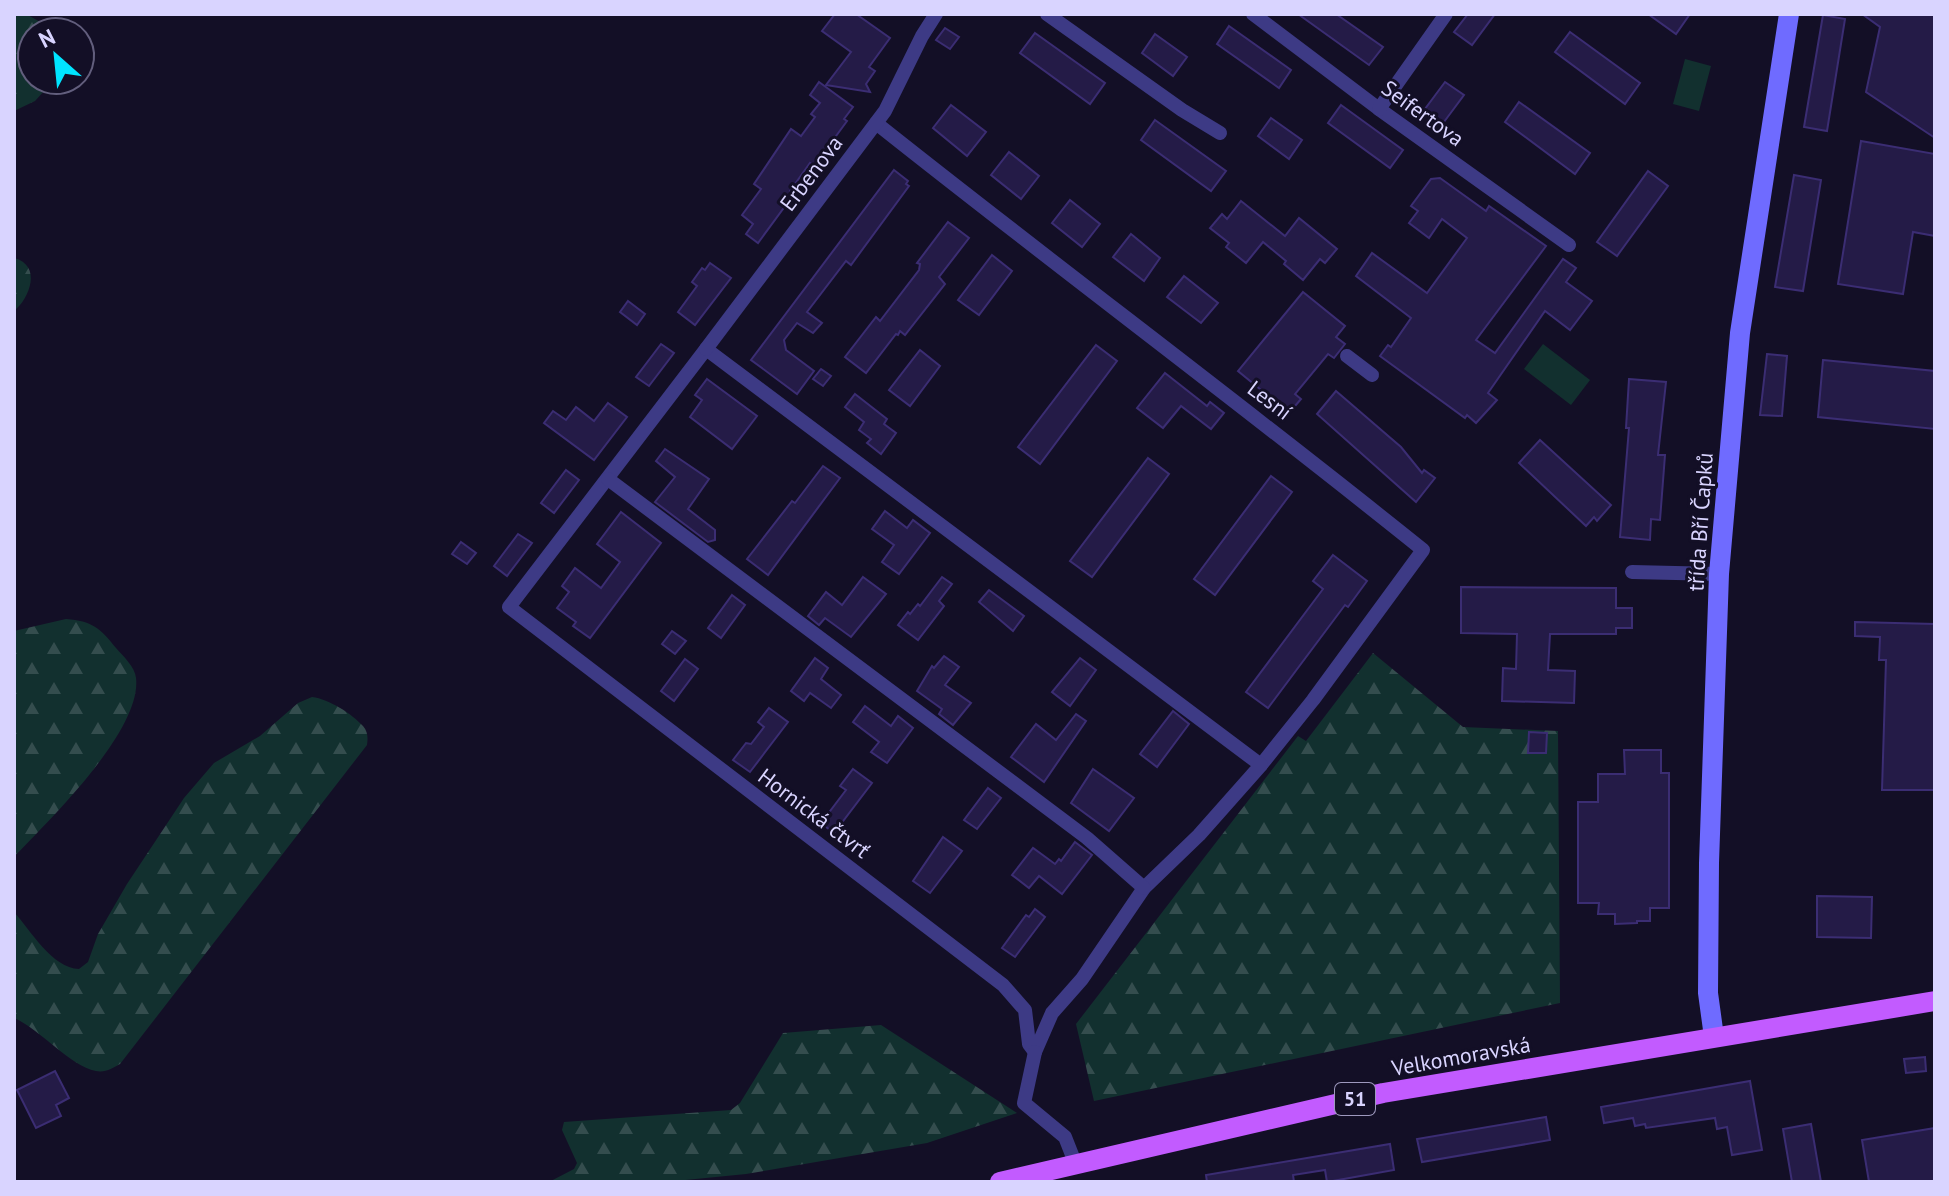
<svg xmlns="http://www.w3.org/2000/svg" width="1949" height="1196" font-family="'PT Sans',sans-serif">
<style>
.grass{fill:#12302f}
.forest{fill:url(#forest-firs)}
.building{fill:#241b47;stroke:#3b2d73;stroke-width:2}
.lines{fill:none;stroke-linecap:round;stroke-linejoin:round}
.street{stroke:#3d3a85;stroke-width:14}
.secondary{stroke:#6f6bff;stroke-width:20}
.primary{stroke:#c25bff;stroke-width:20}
.labels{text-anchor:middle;stroke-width:6;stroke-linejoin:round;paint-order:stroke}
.shield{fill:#130f26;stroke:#9e99be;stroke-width:2}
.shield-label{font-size:20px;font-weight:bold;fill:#d9d4ff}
.street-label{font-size:22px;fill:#d9d4ff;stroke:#130f26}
</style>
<defs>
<pattern id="forest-firs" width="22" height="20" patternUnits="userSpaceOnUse" patternTransform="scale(2)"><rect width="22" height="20" fill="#12302f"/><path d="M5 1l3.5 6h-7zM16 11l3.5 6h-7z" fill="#344d4e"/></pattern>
</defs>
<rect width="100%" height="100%" fill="#130f26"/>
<g class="grass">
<polygon points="1685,59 1711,66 1699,111 1673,104"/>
<polygon points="1543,344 1590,380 1571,405 1524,369"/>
</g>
<g class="forest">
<polygon points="14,14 26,14 58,32 32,32 32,80 54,80 35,101 14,111"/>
<path d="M14 258C42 265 30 298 14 311Z"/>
<path d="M66 619C92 621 100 628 116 648 123 656 135 667 136 678 142 731 48 821 14 857V631Z"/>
<polygon points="1373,653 1463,727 1558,731 1560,1003 1094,1101 1076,1024 1298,736 1306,741"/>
<path d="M312 697C329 699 352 714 363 726 368 732 368 738 367 745L120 1064C113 1068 105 1073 96 1071 70 1066 40 1029 14 1018V912C31 931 52 968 79 969L88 962 98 934 127 884 184 798 214 763 260 736 298 703Z"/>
<polygon points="881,1025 1017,1113 927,1143 746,1174 665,1182 549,1182 574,1169 577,1163 562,1130 564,1122 731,1110 740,1103 783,1033"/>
</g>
<g class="building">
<polygon points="835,14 856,14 890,38 869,67 875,71 866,84 870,92 826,85 851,52 822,31"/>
<polygon points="1298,14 1336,14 1383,47 1369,65"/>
<polygon points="1468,14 1495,14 1472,45 1454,32"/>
<polygon points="1648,14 1690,14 1676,34"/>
<polygon points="1862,14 1935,14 1935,138 1866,92 1880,27"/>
<polygon points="1823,15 1845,19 1827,131 1804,127"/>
<polygon points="1229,26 1291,70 1279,88 1217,44"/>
<polygon points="945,28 959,37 950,49 936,40"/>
<polygon points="1570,32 1640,83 1625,104 1555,52"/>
<polygon points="1035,33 1105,83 1090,104 1020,53"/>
<polygon points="1155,34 1187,57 1173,76 1142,53"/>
<polygon points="819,82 853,107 844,119 847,121 828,147 814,166 810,163 790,191 794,194 758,243 746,234 753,224 742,215 761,189 754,184 791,129 801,136 815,117 811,114 820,103 810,95"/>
<polygon points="1445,82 1464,95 1441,126 1422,113"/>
<polygon points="1519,102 1590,153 1575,174 1505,122"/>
<polygon points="951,105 986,132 967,156 933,128"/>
<polygon points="1341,105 1403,150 1390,168 1328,123"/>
<polygon points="1271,118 1302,140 1289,159 1258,136"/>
<polygon points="1155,120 1226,171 1211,191 1141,140"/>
<polygon points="1861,141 1935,154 1935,236 1913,232 1903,294 1838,284"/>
<polygon points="1009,152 1039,176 1021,199 991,175"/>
<polygon points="894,170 908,181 906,184 909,186 851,265 846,261 807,312 822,323 813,333 797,323 784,340 786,350 814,371 797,394 751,360"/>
<polygon points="1648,171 1668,186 1617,256 1597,242"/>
<polygon points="1794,175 1821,180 1803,291 1775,287"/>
<polygon points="1440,178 1486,211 1489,206 1546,246 1476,340 1495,353 1563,259 1576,268 1566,282 1592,301 1570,330 1545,311 1488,393 1497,400 1476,423 1467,415 1465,418 1380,356 1388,345 1391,347 1411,318 1356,276 1372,253 1427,293 1467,238 1442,219 1429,238 1409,223 1418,211 1411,206 1431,179"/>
<polygon points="1070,200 1100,224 1082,247 1052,223"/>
<polygon points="1241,201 1285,236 1299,218 1337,249 1325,263 1320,259 1303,280 1284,264 1286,261 1263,242 1246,263 1226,247 1229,243 1210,228 1222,214 1227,219"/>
<polygon points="948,222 969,238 939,277 945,284 905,335 900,331 898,335 896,334 866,373 845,357 876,317 880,321 919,270 920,264 917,263"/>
<polygon points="1131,234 1160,258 1144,281 1113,257"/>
<polygon points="992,255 1012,271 979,315 958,300"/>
<polygon points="710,263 731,278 695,325 678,312 697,286 692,282 702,268 705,270"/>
<polygon points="1184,276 1218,303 1201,323 1167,297"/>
<polygon points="1303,292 1345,326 1336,337 1345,344 1334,358 1328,354 1295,394 1301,399 1289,413 1238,371"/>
<polygon points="628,301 645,314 637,325 620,312"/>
<polygon points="661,344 674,353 649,386 636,377"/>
<polygon points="1096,345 1117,361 1040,464 1018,447"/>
<polygon points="920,350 940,366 910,406 889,390"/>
<polygon points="1767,354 1787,356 1782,416 1760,415"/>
<polygon points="1823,360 1935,371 1935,429 1818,417"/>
<polygon points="821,369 831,376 823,386 813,379"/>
<polygon points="1165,373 1207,406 1210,402 1224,413 1211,429 1181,406 1163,428 1137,408"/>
<polygon points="707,379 757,416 732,449 690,417 702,400 695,395"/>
<polygon points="1629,379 1666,382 1658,455 1665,455 1660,520 1651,519 1650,540 1620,537 1629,428 1626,428"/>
<polygon points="1336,391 1401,447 1422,473 1424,470 1435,478 1416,502 1317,414"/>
<polygon points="855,394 887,419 884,424 896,433 881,454 867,443 871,439 859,430 864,422 845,407"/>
<polygon points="608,403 627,417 594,460 544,423 553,411 566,420 576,407 594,421"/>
<polygon points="1540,440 1611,505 1597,521 1594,517 1586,526 1519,463"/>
<polygon points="665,449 709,479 688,509 715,530 715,540 708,542 655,502 675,477 656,461"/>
<polygon points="1148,458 1169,474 1092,577 1070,561"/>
<polygon points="823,466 840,478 768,575 747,559 792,501 795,503"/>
<polygon points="566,470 579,480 554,513 541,503"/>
<polygon points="1271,476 1292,492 1215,595 1194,579"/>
<polygon points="885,511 907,528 913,520 930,533 899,574 882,562 894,545 872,529"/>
<polygon points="621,512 661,543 590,638 573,626 576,622 557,608 569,592 562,586 575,568 601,588 620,562 597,544"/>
<polygon points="518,534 532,543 507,576 494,566"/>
<polygon points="461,542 476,553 467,564 452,554"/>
<polygon points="1333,555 1367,581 1348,607 1345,605 1268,708 1246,692 1323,589 1313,581"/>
<polygon points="863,577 886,594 851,637 825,618 819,625 808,616 826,592 842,605"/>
<polygon points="942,577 952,584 939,601 944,606 918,640 898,625 908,612 910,614 918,604 920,606"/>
<polygon points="1461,587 1616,588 1616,608 1632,608 1632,628 1616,628 1616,634 1550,634 1548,670 1575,671 1574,703 1502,701 1503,668 1516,669 1517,634 1461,633"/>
<polygon points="989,590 1024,616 1013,631 979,602"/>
<polygon points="732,595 745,605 721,638 708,628"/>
<polygon points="1855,622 1935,624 1935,790 1882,790 1886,660 1879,660 1880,637 1855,636"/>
<polygon points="672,631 686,641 675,654 662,644"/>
<polygon points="944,656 959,667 945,685 971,703 953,725 939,714 942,709 917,691 932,666 934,668"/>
<polygon points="815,658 828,668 821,679 841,695 831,708 810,693 804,701 791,691"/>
<polygon points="1080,658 1096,670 1070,706 1052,692"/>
<polygon points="685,659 698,669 674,701 661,691"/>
<polygon points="865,706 891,726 898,716 913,728 887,763 871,752 879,742 853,722"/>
<polygon points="769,708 788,722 750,772 733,760 746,743 751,744 764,727 758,722"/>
<polygon points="1173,711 1189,724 1157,767 1140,754"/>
<polygon points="1076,714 1086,721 1044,782 1011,757 1036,724 1056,740"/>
<polygon points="1529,732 1547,733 1546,753 1528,753"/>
<polygon points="1624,750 1661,750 1661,773 1669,773 1669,908 1650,908 1650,921 1637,921 1637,923 1615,924 1615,914 1598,914 1599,903 1578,903 1578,802 1598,802 1598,774 1625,774"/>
<polygon points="853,769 872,783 834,833 821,823 846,790 840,786"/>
<polygon points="1093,769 1134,798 1109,831 1071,803"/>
<polygon points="988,788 1001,798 977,829 964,820"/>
<polygon points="943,837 962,851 930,893 913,881"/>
<polygon points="1075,842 1092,855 1062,894 1039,876 1029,888 1012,875 1033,848 1055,864 1059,859 1061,861"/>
<polygon points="1817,896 1872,897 1871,938 1817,937"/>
<polygon points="1035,909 1045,917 1015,957 1002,948 1026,915 1029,917"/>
<polygon points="1925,1057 1926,1071 1906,1073 1904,1059"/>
<polygon points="55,1071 69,1098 56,1105 61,1116 36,1128 17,1090"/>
<polygon points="1750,1081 1762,1150 1732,1155 1727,1127 1717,1129 1715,1118 1646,1128 1645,1124 1635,1126 1633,1118 1604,1123 1601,1107"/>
<polygon points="1546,1117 1550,1140 1422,1162 1417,1139"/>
<polygon points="1811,1124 1821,1182 1792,1182 1783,1129"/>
<polygon points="1935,1128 1935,1182 1869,1182 1862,1140"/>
<polygon points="1390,1144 1394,1170 1327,1182 1325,1170 1293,1175 1294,1182 1207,1182 1206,1175"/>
</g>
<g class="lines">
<g class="street">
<polyline points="1047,14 1182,110 1220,133"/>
<polyline points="1253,14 1379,109 1569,245"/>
<polyline points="1379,109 1446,14"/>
<path d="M876 123C1057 267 1243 405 1423 550L1313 700 1261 765"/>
<polygon points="706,349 1261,765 1199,835 1144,888 1082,979 1052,1013 1035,1052 1029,1044 1025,1010 1003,985 509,607"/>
<polyline points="706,349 885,111 922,36 936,14"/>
<polyline points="1347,356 1372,375"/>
<polyline points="608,479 1087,838 1144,888"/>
<polyline points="1632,572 1719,574"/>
<polyline points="1035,1052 1024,1103 1065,1137 1076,1165"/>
</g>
<polyline class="secondary" points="1714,1037 1708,993 1709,863 1719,574 1740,333 1789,14"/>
<polyline class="primary" points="1000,1182 1383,1093 1935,1001"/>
</g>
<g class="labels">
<rect class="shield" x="1335" y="1083" width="40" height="32" rx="6"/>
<g class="shield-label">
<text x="1355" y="1106">51</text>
</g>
<g class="street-label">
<text transform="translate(1423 113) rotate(36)" y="8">Seifertova</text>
<text transform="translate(811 173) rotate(-53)" y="8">Erbenova</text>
<text transform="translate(1270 400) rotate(37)" y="8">Lesní</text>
<text transform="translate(1700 522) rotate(-86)" y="8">třída Bří Čapků</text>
<text transform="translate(814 813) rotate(37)" y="8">Hornická čtvrť</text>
<text transform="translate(1461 1056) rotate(-10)" y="8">Velkomoravská</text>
</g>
</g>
<rect width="1949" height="1196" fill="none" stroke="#d9d4ff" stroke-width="32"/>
<g transform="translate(56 56) rotate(333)"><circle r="38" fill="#130f26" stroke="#625e7d" stroke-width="2"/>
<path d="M0-6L14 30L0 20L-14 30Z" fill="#00e5ff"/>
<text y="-12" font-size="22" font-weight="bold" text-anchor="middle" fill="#d9d4ff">N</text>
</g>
</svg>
